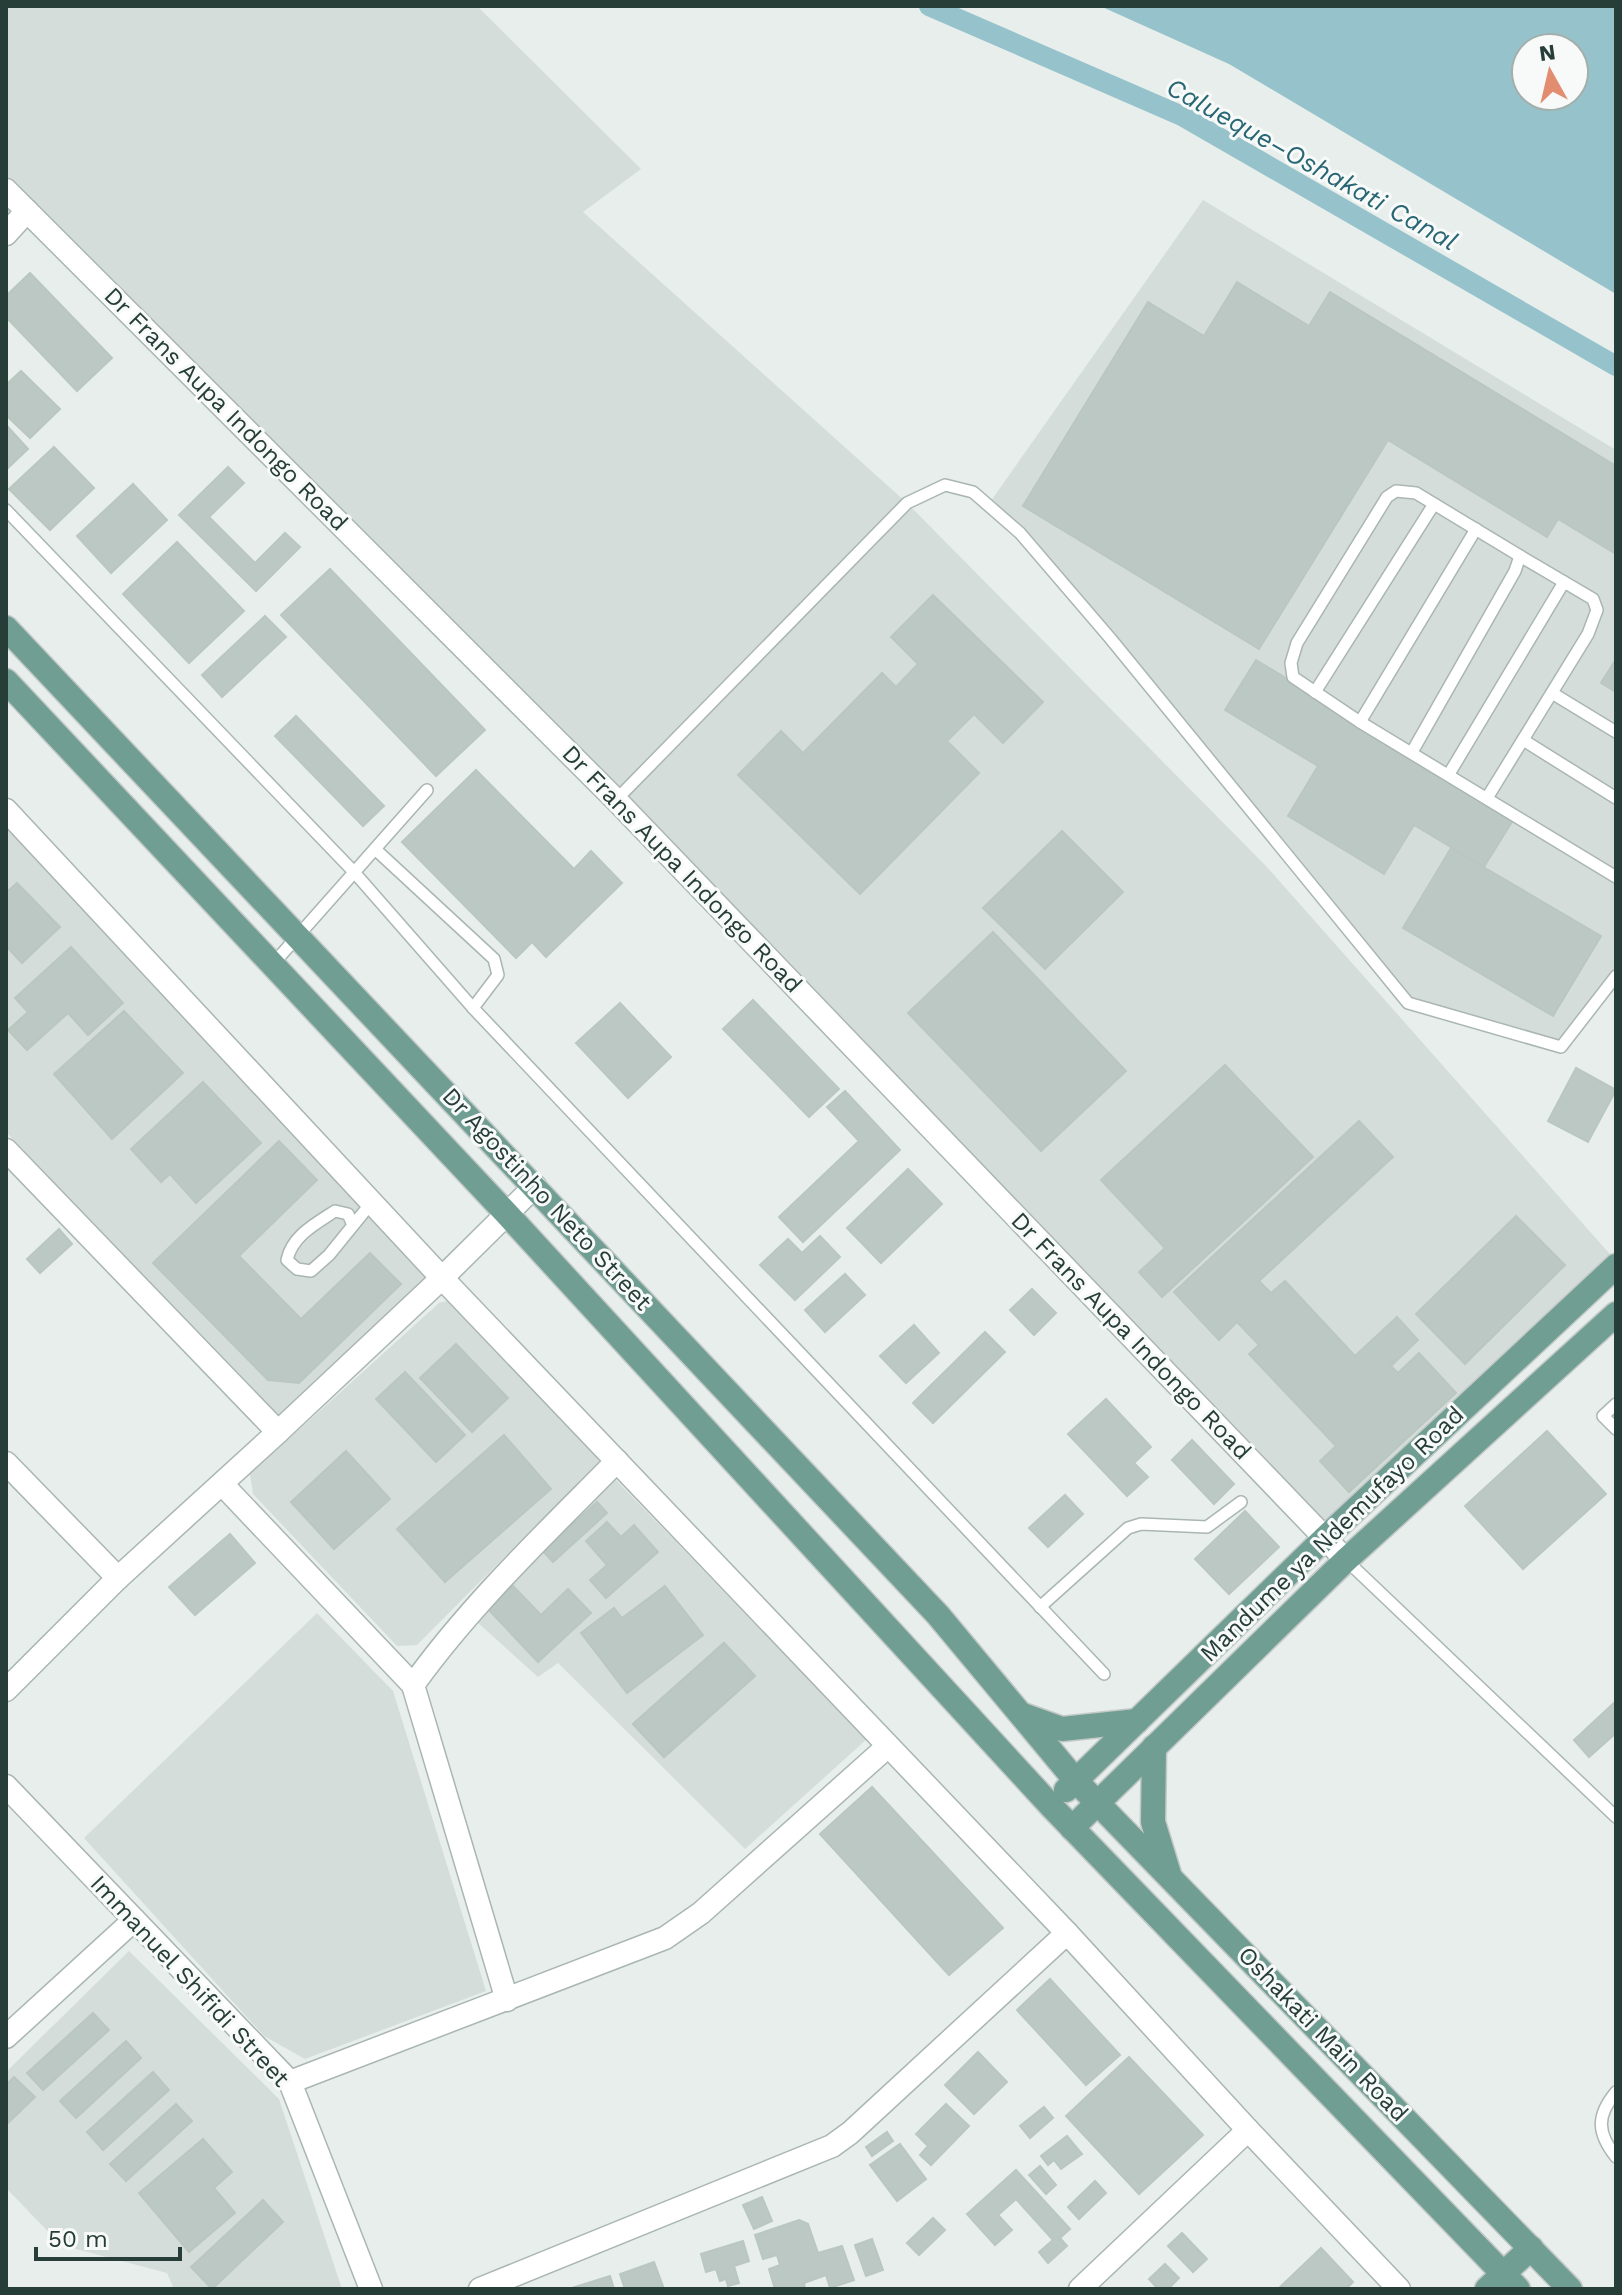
<svg xmlns="http://www.w3.org/2000/svg" width="1622" height="2295" font-family="'Work Sans',sans-serif">
<style>
.built{fill:#d5ddda}
.water{fill:#96c3cb;fill-rule:evenodd}
.lines{fill:none;stroke-linecap:round;stroke-linejoin:round}
.canal{stroke:#96c3cb;stroke-width:20}
.building{fill:#bcc8c4;stroke:#bac7c1;stroke-width:2}
.lane-casing{stroke:#aab6b2;stroke-width:14}
.street-casing{stroke:#aab6b2;stroke-width:25}
.primary-casing{stroke:#c3c9c7;stroke-width:27}
.lane{stroke:#fff;stroke-width:11}
.street{stroke:#fff;stroke-width:22}
.primary{stroke:#719e93;stroke-width:24}
.labels{text-anchor:middle;stroke-width:6;stroke-linejoin:round;paint-order:stroke}
.street-label{font-size:24px;fill:#273e38;stroke:#f7faf9}
.water-label{font-size:26px;font-style:italic;fill:#286673;stroke:#f7faf9}
</style>
<rect width="100%" height="100%" fill="#e7eeeb"/>
<g class="built">
<polygon points="6,6 477,6 641,169 583,212 907,503 1267,867 1616,1261 1325,1538 27,211 6,231"/>
<polygon points="1203,200 1616,450 1616,977 1561,1047 1408,1003 1020,533 988,505"/>
<polygon points="6,828 429,1277 277,1419 6,1132"/>
<polygon points="451,1300 601,1460 417,1645 397,1646 253,1494 250,1474 439,1303"/>
<polygon points="615,1479 867,1739 745,1849 558,1663 538,1677 476,1621"/>
<polygon points="317,1613 393,1691 486,1991 305,2059 264,2036 84,1838"/>
<polygon points="129,1951 279,2099 342,2289 174,2289 167,2273 61,2245 6,2188 6,2072"/>
</g>
<path class="water" d="M1100 6H1616V294L1229 64ZM1526 48H1574V96H1526Z"/>
<g class="lines">
<polyline class="canal" points="929,6 1182,116 1616,366"/>
</g>
<g class="building">
<polygon points="30,273 112,358 77,391 6,317 6,296"/>
<polygon points="1237,282 1309,326 1330,292 1616,466 1616,554 1558,519 1547,537 1388,440 1259,649 1023,506 1148,302 1204,336"/>
<polygon points="21,371 60,409 30,438 6,415 6,385"/>
<polygon points="8,427 28,449 6,470 6,429"/>
<polygon points="54,447 94,488 50,530 9,489"/>
<polygon points="228,467 244,483 209,517 255,563 285,533 300,547 256,591 179,515"/>
<polygon points="133,484 167,520 111,573 77,536"/>
<polygon points="177,542 244,611 189,663 123,594"/>
<polygon points="330,569 485,730 436,776 281,615"/>
<polygon points="933,595 1043,702 1003,743 974,714 947,741 979,773 860,894 738,775 781,731 803,753 882,673 896,687 918,664 891,637"/>
<polygon points="265,616 286,637 222,697 202,675"/>
<polygon points="1616,659 1616,692 1601,683"/>
<polygon points="1256,660 1515,817 1484,867 1414,825 1384,874 1288,816 1318,766 1225,710"/>
<polygon points="296,716 384,806 363,826 275,736"/>
<polygon points="476,770 574,869 591,851 622,883 546,957 532,942 516,958 402,842"/>
<polygon points="1062,831 1123,892 1045,969 983,908"/>
<polygon points="1451,848 1601,936 1553,1016 1403,928"/>
<polygon points="17,883 60,927 22,963 6,946 6,893"/>
<polygon points="993,932 1126,1071 1041,1151 908,1013"/>
<polygon points="71,947 123,1003 88,1035 68,1013 27,1050 8,1030 28,1012 15,998"/>
<polygon points="753,1000 839,1089 809,1117 723,1029"/>
<polygon points="620,1003 671,1057 628,1098 576,1043"/>
<polygon points="124,1011 183,1073 112,1139 54,1074"/>
<polygon points="1225,1065 1313,1157 1162,1297 1139,1272 1165,1248 1101,1180"/>
<polygon points="1576,1068 1616,1090 1588,1142 1548,1121"/>
<polygon points="203,1082 261,1143 196,1203 170,1174 161,1182 131,1149"/>
<polygon points="845,1091 900,1150 803,1242 779,1217 859,1141 827,1107"/>
<polygon points="1359,1121 1393,1157 1259,1281 1271,1293 1285,1281 1355,1356 1397,1317 1418,1340 1391,1366 1398,1373 1419,1353 1456,1393 1349,1492 1320,1461 1336,1446 1249,1354 1259,1345 1237,1322 1219,1340 1174,1292"/>
<polygon points="279,1141 317,1180 239,1256 301,1319 370,1253 401,1284 299,1383 268,1380 153,1263"/>
<polygon points="908,1169 942,1204 881,1263 847,1228"/>
<polygon points="1516,1216 1565,1265 1465,1364 1416,1314"/>
<polygon points="59,1229 72,1244 40,1273 27,1259"/>
<polygon points="820,1236 840,1257 795,1300 760,1265 788,1239 802,1253"/>
<polygon points="845,1274 865,1295 825,1332 805,1310"/>
<polygon points="1032,1289 1056,1313 1034,1335 1010,1310"/>
<polygon points="914,1325 939,1353 906,1383 880,1356"/>
<polygon points="985,1332 1005,1352 933,1423 913,1403"/>
<polygon points="456,1344 508,1398 472,1432 420,1378"/>
<polygon points="405,1372 465,1435 436,1462 376,1399"/>
<polygon points="1106,1399 1151,1447 1134,1463 1148,1477 1127,1496 1068,1434"/>
<polygon points="1547,1431 1606,1494 1523,1569 1465,1506"/>
<polygon points="504,1435 551,1489 445,1582 397,1529"/>
<polygon points="1192,1440 1234,1484 1214,1504 1172,1460"/>
<polygon points="346,1451 390,1499 334,1549 291,1502"/>
<polygon points="1065,1495 1083,1514 1048,1547 1029,1528"/>
<polygon points="597,1502 607,1513 553,1562 543,1551"/>
<polygon points="1245,1511 1279,1547 1229,1594 1195,1559"/>
<polygon points="607,1522 621,1537 634,1525 658,1552 606,1598 590,1580 607,1565 586,1541"/>
<polygon points="230,1534 255,1563 195,1615 169,1587"/>
<polygon points="513,1586 541,1615 568,1589 591,1613 538,1662 488,1609"/>
<polygon points="665,1586 703,1635 627,1693 581,1633 614,1608 622,1618"/>
<polygon points="724,1643 755,1676 664,1757 633,1724"/>
<polygon points="724,1643 755,1676 664,1757 633,1724"/>
<polygon points="1616,1701 1616,1733 1589,1757 1574,1740"/>
<polygon points="872,1787 1003,1928 949,1975 820,1834"/>
<polygon points="1050,1979 1120,2055 1086,2085 1017,2010"/>
<polygon points="93,2013 109,2030 43,2090 27,2073"/>
<polygon points="126,2041 141,2058 76,2118 60,2101"/>
<polygon points="978,2052 1007,2082 974,2114 945,2085"/>
<polygon points="1129,2057 1203,2135 1139,2194 1066,2116"/>
<polygon points="153,2072 169,2090 103,2150 87,2132"/>
<polygon points="14,2077 35,2097 6,2125 6,2085"/>
<polygon points="176,2104 192,2121 126,2181 110,2164"/>
<polygon points="946,2104 969,2126 931,2165 920,2155 928,2146 916,2134"/>
<polygon points="1044,2107 1053,2118 1030,2138 1020,2126"/>
<polygon points="887,2132 893,2141 872,2156 866,2147"/>
<polygon points="1067,2136 1082,2154 1061,2169 1054,2160 1048,2165 1041,2156"/>
<polygon points="203,2139 232,2172 214,2188 235,2213 189,2252 139,2193"/>
<polygon points="900,2144 926,2179 897,2201 870,2165"/>
<polygon points="1040,2166 1056,2185 1046,2194 1029,2175"/>
<polygon points="1016,2170 1070,2229 1060,2238 1067,2246 1048,2263 1039,2252 1053,2240 1016,2199 998,2215 1012,2230 995,2245 967,2214"/>
<polygon points="1095,2181 1106,2193 1079,2219 1068,2207"/>
<polygon points="762,2197 772,2221 754,2229 743,2205"/>
<polygon points="263,2200 283,2222 212,2289 191,2267"/>
<polygon points="933,2218 945,2230 919,2255 907,2243"/>
<polygon points="799,2220 808,2224 818,2253 842,2246 854,2280 830,2288 826,2275 804,2283 805,2289 775,2289 769,2269 780,2265 777,2255 763,2259 755,2235"/>
<polygon points="1182,2233 1207,2259 1193,2272 1168,2246"/>
<polygon points="872,2239 883,2270 866,2276 855,2245"/>
<polygon points="743,2241 749,2261 734,2266 739,2283 728,2286 726,2279 720,2281 716,2269 706,2272 701,2254"/>
<polygon points="1321,2248 1353,2282 1346,2289 1278,2289"/>
<polygon points="654,2262 664,2289 625,2289 620,2274"/>
<polygon points="1165,2264 1179,2278 1168,2289 1158,2289 1149,2279"/>
<polygon points="610,2276 614,2289 573,2289 572,2288"/>
</g>
<g class="lines">
<g class="lane-casing">
<g id="lane">
<polyline points="6,510 354,872 473,1008 1104,1674"/>
<polyline points="1520,556 1416,493 1396,491 1387,497 1297,643 1291,663 1293,677 1360,722 1616,877"/>
<polyline points="1315,692 1434,504"/>
<polyline points="1552,693 1616,732"/>
<polyline points="1360,722 1476,529"/>
<polyline points="1523,740 1616,798"/>
<polyline points="1412,752 1515,571 1520,556 1593,599 1597,610 1588,634 1487,798"/>
<polyline points="1449,774 1564,582"/>
<polyline points="616,800 907,503 945,485 973,492 1020,533 1110,638 1408,1003 1561,1047 1616,976"/>
<polyline points="375,849 494,959 498,975 473,1008"/>
<polyline points="273,964 427,790"/>
<path d="M352 1223 348 1214 335 1211C315 1224 292 1236 287 1260L297 1269 311 1271 329 1255 372 1202"/>
<polyline points="1616,1404 1603,1416 1616,1429"/>
<polyline points="1346,1560 1616,1817"/>
<polyline points="1040,1607 1128,1528 1141,1524 1207,1527 1241,1502"/>
<path d="M1616 2092C1596 2116 1597 2133 1616 2157"/>
</g>
</g>
<g class="street-casing">
<g id="street">
<polyline points="6,190 616,800 1346,1560"/>
<polyline points="6,234 27,211"/>
<polyline points="6,810 442,1278 1067,1933 1248,2130"/>
<polyline points="6,1150 278,1432 118,1578 6,1690"/>
<polyline points="278,1432 442,1278 535,1186"/>
<polyline points="6,1463 118,1578"/>
<polyline points="222,1484 413,1685"/>
<polyline points="6,1786 290,2082 371,2289"/>
<path d="M507 2000 413 1685C472 1603 546 1533 617 1461"/>
<polyline points="6,2037 134,1920"/>
<polyline points="290,2082 665,1938 701,1913 887,1747"/>
<polyline points="480,2289 832,2146 850,2133 1067,1933"/>
<polyline points="1080,2289 1248,2130 1399,2289"/>
</g>
</g>
<g class="primary-casing">
<g id="primary">
<polyline points="6,628 938,1615 1076,1781 1570,2289"/>
<polyline points="6,681 507,1214 1051,1806 1518,2289"/>
<polyline points="1023,1715 1062,1729 1137,1721"/>
<polyline points="1154,1747 1153,1822 1169,1874"/>
<polyline points="1066,1790 1325,1538 1616,1266"/>
<polyline points="1072,1828 1346,1560 1616,1314"/>
<polyline points="1487,2289 1531,2248"/>
</g>
</g>
<use href="#lane" class="lane"/>
<use href="#street" class="street"/>
<use href="#primary" class="primary"/>
</g>
<g class="labels">
<g class="street-label">
<text transform="translate(226 409) rotate(45)" y="8">Dr Frans Aupa Indongo Road</text>
<text transform="translate(682 869) rotate(46)" y="8">Dr Frans Aupa Indongo Road</text>
<text transform="translate(547 1199) rotate(47)" y="8">Dr Agostinho Neto Street</text>
<text transform="translate(1131 1336) rotate(46)" y="8">Dr Frans Aupa Indongo Road</text>
<text transform="translate(1332 1534) rotate(-44)" y="8">Mandume ya Ndemufayo Road</text>
<text transform="translate(190 1981) rotate(47)" y="8">Immanuel Shifidi Street</text>
<text transform="translate(1323 2034) rotate(46)" y="8">Oshakati Main Road</text>
</g>
<g class="water-label">
<text transform="translate(1312 164) rotate(29)" y="9">Calueque–Oshakati Canal</text>
</g>
</g>
<rect width="1622" height="2295" fill="none" stroke="#273e38" stroke-width="16"/>
<g transform="translate(1550 72) rotate(352)"><circle r="38" fill="#f7faf9" stroke="#a4afac" stroke-width="2"/>
<path d="M0-6L14 30L0 20L-14 30Z" fill="#e28d70"/>
<text y="-12" font-size="22" font-weight="bold" text-anchor="middle" fill="#273e38">N</text>
</g>
<path d="M36 2247v12h144v-12" fill="none" stroke="#273e38" stroke-width="4"/>
<text x="48" y="2247" font-size="24" fill="#273e38" stroke="#f7faf9" stroke-width="6" paint-order="stroke">50 m</text>
</svg>
